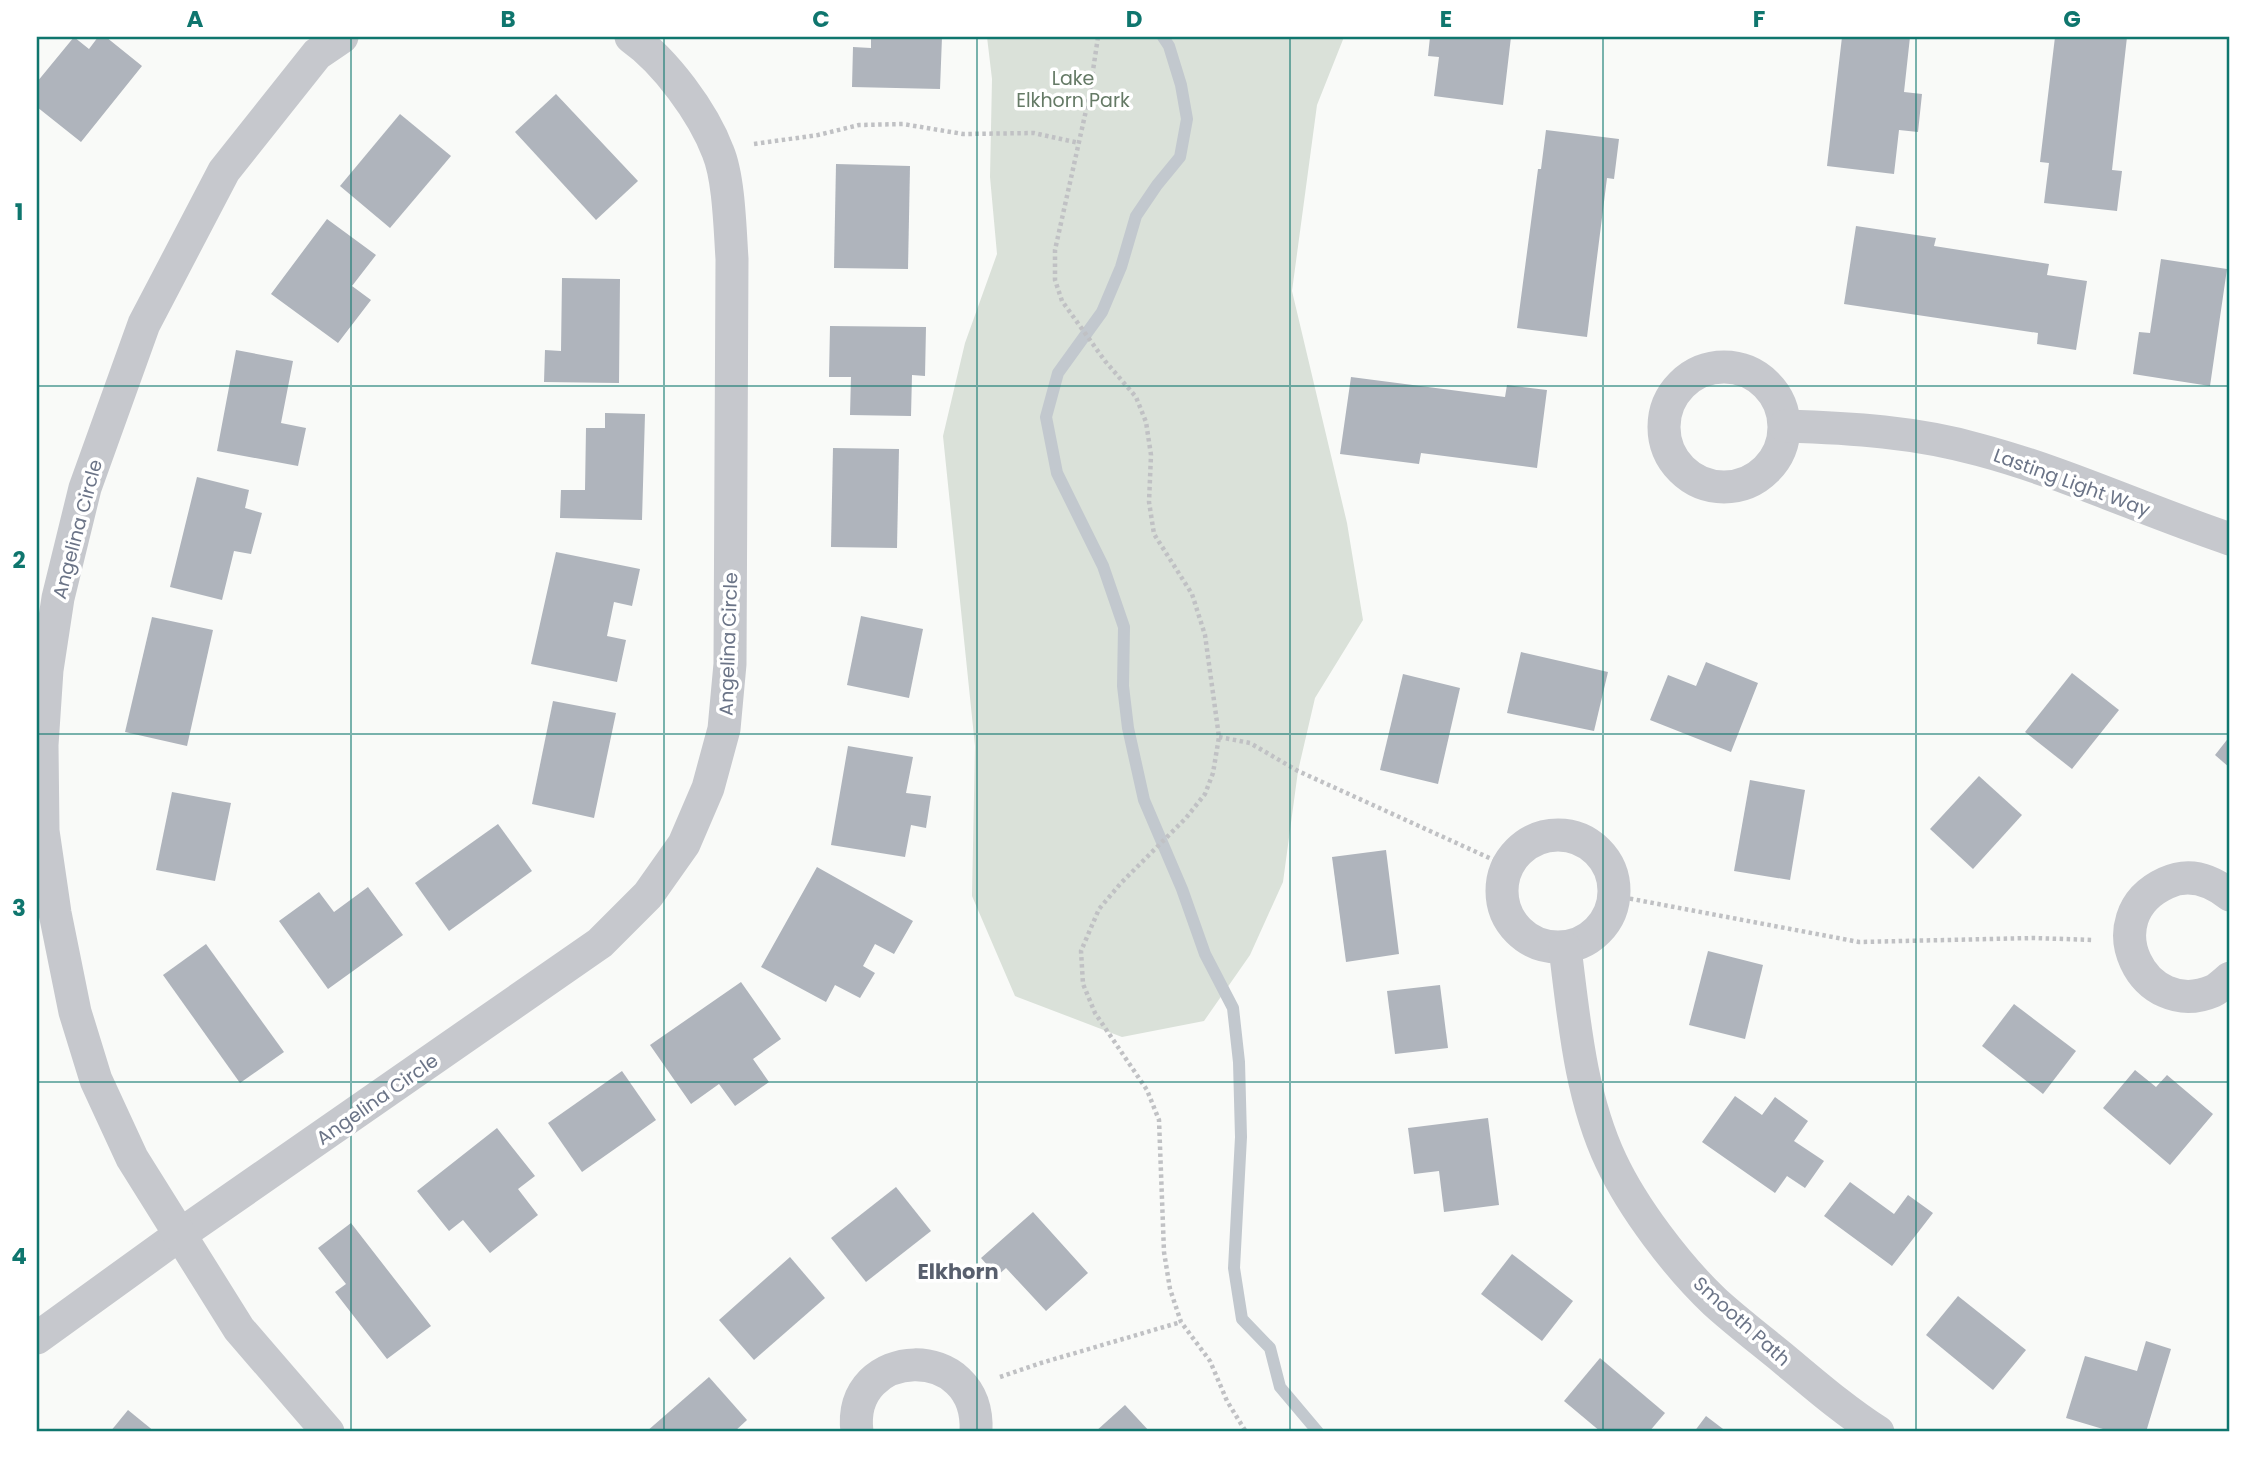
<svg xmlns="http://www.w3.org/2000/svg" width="2267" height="1469" font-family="Poppins,sans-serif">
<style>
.green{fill:#dae1d9}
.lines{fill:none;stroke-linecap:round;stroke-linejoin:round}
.stream{stroke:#c2c8ce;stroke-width:12}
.building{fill:#afb4bc}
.path{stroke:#c0c1c4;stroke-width:4.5;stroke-dasharray:3.5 3.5;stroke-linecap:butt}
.minor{stroke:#c6c8cd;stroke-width:33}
.grid{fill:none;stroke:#0f766e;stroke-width:2;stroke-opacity:0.55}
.labels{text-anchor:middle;stroke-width:7;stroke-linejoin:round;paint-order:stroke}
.park-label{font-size:19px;fill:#657a66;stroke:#fff}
.street-label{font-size:19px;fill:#6b7487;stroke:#fff}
.neighbourhood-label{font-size:21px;font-weight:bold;fill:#585f6d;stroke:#fff}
.neatline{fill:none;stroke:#0f766e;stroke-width:2.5}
.grid-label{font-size:23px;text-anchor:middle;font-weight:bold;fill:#0f766e}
</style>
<rect width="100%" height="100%" fill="#f9faf8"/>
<polygon class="green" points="987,37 1344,37 1317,105 1292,291 1347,523 1363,620 1315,698 1298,771 1283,882 1250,955 1204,1021 1122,1037 1015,996 972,896 975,746 943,436 965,343 997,254 990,177 992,79"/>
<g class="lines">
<polyline class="stream" points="1163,37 1169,46 1181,85 1187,119 1180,157 1157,185 1136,216 1121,267 1102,312 1058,373 1046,417 1057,473 1103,566 1124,627 1123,686 1128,728 1144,800 1182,889 1205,954 1233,1008 1239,1062 1241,1137 1234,1268 1242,1319 1270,1348 1280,1387 1318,1432"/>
</g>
<g class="building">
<polygon points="74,37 89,49 98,37 106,37 142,66 81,142 37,107 37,82"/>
<polygon points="871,37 942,37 940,89 852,87 853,47 871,48"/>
<polygon points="1430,37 1511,37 1503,105 1434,96 1439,57 1428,56"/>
<polygon points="1842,37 1910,37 1904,92 1922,94 1918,132 1899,130 1894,174 1827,166"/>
<polygon points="2055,37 2127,37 2112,170 2122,171 2117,211 2044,203 2049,163 2040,162"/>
<polygon points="556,94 638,181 596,220 515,132"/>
<polygon points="400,114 451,156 390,228 340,186"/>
<polygon points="1546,130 1619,139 1614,179 1607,178 1587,337 1517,328 1538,169 1541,169"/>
<polygon points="836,164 910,166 908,269 834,268"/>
<polygon points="327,219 376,255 352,286 371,300 338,343 271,294"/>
<polygon points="1856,226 1936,238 1934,246 2049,264 2047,275 2087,281 2076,350 2037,344 2038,333 1844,304"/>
<polygon points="2161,259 2227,269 2210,386 2133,374 2139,332 2150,333"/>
<polygon points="562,278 620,279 619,383 544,382 545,350 561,351"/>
<polygon points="830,326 926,327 925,376 912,375 911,416 850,415 851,377 829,377"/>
<polygon points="236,350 293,361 281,423 306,428 298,466 217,451"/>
<polygon points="1351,377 1505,397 1507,385 1547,390 1537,468 1421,453 1419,464 1340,454"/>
<polygon points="605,413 645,414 642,520 560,518 561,490 585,490 586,428 605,428"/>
<polygon points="833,448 899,449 897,548 831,547"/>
<polygon points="197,477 249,490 245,508 262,513 251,554 234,551 222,600 170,587"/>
<polygon points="556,552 640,569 632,606 614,602 607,636 626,640 617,682 531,664"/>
<polygon points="861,616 923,629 909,698 847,685"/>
<polygon points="152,617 213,630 187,746 125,732"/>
<polygon points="1521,652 1608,672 1594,731 1507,713"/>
<polygon points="1706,662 1758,683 1731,752 1650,720 1668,675 1696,686"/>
<polygon points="2072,673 2119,710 2072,769 2025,732"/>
<polygon points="1403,674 1460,688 1438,784 1380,770"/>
<polygon points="553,701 616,713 594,818 532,804"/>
<polygon points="2230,736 2230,768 2215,755"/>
<polygon points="848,746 913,757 906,793 931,796 926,828 911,825 905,857 831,845"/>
<polygon points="1979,776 2022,815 1973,869 1930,829"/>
<polygon points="1750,780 1805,790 1790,880 1734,871"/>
<polygon points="172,792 231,803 215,881 156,870"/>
<polygon points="498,824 532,871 449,931 415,883"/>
<polygon points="1386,850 1399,954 1346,962 1332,857"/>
<polygon points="817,867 913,921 894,954 875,944 863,966 875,973 860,998 835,985 826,1002 761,967"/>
<polygon points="368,887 403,935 328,989 279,921 319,892 334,912"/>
<polygon points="206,944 284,1052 240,1083 163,975"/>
<polygon points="1708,951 1763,965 1745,1039 1689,1025"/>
<polygon points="741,982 781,1039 753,1059 769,1082 735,1106 719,1084 691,1104 650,1045"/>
<polygon points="1440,985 1448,1048 1395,1054 1387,991"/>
<polygon points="2014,1004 2076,1051 2043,1094 1982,1046"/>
<polygon points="2135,1070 2156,1087 2167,1075 2213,1114 2170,1165 2103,1108"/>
<polygon points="622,1071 656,1120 582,1172 548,1123"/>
<polygon points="1735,1096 1762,1115 1775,1097 1808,1121 1794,1141 1824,1161 1805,1188 1787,1176 1775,1193 1702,1142"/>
<polygon points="1488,1118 1499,1205 1444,1212 1439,1171 1414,1174 1408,1128"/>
<polygon points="497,1128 535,1176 518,1189 538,1215 490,1253 463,1220 449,1231 417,1191"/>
<polygon points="1850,1182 1894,1214 1908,1195 1933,1213 1892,1266 1824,1216"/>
<polygon points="896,1187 931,1231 866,1282 831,1238"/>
<polygon points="1033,1212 1088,1273 1046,1311 1006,1268 997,1276 981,1258"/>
<polygon points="351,1223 431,1326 387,1359 335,1292 346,1284 318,1248"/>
<polygon points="1512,1254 1573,1301 1542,1341 1481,1294"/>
<polygon points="790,1257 825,1298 754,1360 719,1320"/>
<polygon points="1958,1296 2026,1350 1993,1390 1926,1335"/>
<polygon points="2146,1341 2171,1349 2146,1432 2113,1432 2066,1418 2085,1356 2137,1371"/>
<polygon points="1600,1358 1665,1413 1649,1432 1601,1432 1564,1401"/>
<polygon points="709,1377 747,1420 734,1432 646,1432"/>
<polygon points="1125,1405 1150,1432 1095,1432"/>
<polygon points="128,1410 155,1432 110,1432"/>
<polygon points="1706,1416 1727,1432 1694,1432"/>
</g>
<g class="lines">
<g class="path">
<polyline points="1098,37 1089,97 1055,250 1055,280 1062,301 1105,361 1136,397 1146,422 1151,455 1149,502 1154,534 1192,594 1205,635 1219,737 1213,773 1205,794 1186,818 1121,883 1099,909 1081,951 1083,984 1095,1013 1147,1090 1159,1120 1164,1252 1170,1289 1181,1322 1210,1361 1227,1401 1246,1432"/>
<polyline points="754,144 818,135 859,125 903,124 963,134 1034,133 1079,143"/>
<polyline points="1219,737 1250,743 1298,771 1507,866"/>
<polyline points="1616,896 1859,942 2034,938 2093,940"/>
<polyline points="1000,1377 1041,1363 1181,1322"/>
</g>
<g class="minor">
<circle cx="1724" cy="427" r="60"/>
<path d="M1785 426C1851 428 1917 432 1980 450 2066 473 2146 511 2230 539"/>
<circle cx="1558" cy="891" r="56"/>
<path d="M2230 895C2211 880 2189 872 2166 883 2092 917 2143 1021 2213 991 2219 988 2225 982 2230 978"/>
<path d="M1565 948C1574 1019 1580 1095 1611 1161 1633 1208 1677 1266 1715 1302 1737 1322 1762 1341 1785 1360 1815 1385 1845 1411 1878 1432"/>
<path d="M37 1338 178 1236 600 943 648 895 684 844 708 788 724 729 730 664 732 259C730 230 729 178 718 152 703 112 665 61 631 37"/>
<polyline points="328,1432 239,1329 132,1158 96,1080 75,1012 55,913 43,831 42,745 47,670 58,598 85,488 144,324 224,171 317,54 342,37"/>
<path d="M857 1432C846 1345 981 1340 976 1432"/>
</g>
</g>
<path class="grid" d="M351 37V1432M664 37V1432M977 37V1432M1290 37V1432M1603 37V1432M1916 37V1432M37 386H2230M37 734H2230M37 1082H2230"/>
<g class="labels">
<g class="park-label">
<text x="1073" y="85">Lake<tspan x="1073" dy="22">Elkhorn Park</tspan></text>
</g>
<g class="street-label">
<text transform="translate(2072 482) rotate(20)" y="7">Lasting Light Way</text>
<text transform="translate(77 529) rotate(-75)" y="7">Angelina Circle</text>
<text transform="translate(728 644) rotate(-88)" y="7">Angelina Circle</text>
<text transform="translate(377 1099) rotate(-35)" y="7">Angelina Circle</text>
<text transform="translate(1742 1321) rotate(42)" y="7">Smooth Path</text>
</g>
<g class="neighbourhood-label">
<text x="958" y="1279">Elkhorn</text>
</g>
</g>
<rect width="2267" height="1469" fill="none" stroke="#ffffff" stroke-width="77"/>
<rect x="38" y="38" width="2190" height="1392" class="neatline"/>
<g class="grid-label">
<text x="195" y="27">A</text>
<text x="508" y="27">B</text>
<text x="821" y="27">C</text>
<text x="1134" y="27">D</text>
<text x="1446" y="27">E</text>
<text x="1759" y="27">F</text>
<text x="2072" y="27">G</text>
<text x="19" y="220">1</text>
<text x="19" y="568">2</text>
<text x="19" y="916">3</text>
<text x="19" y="1264">4</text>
</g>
</svg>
